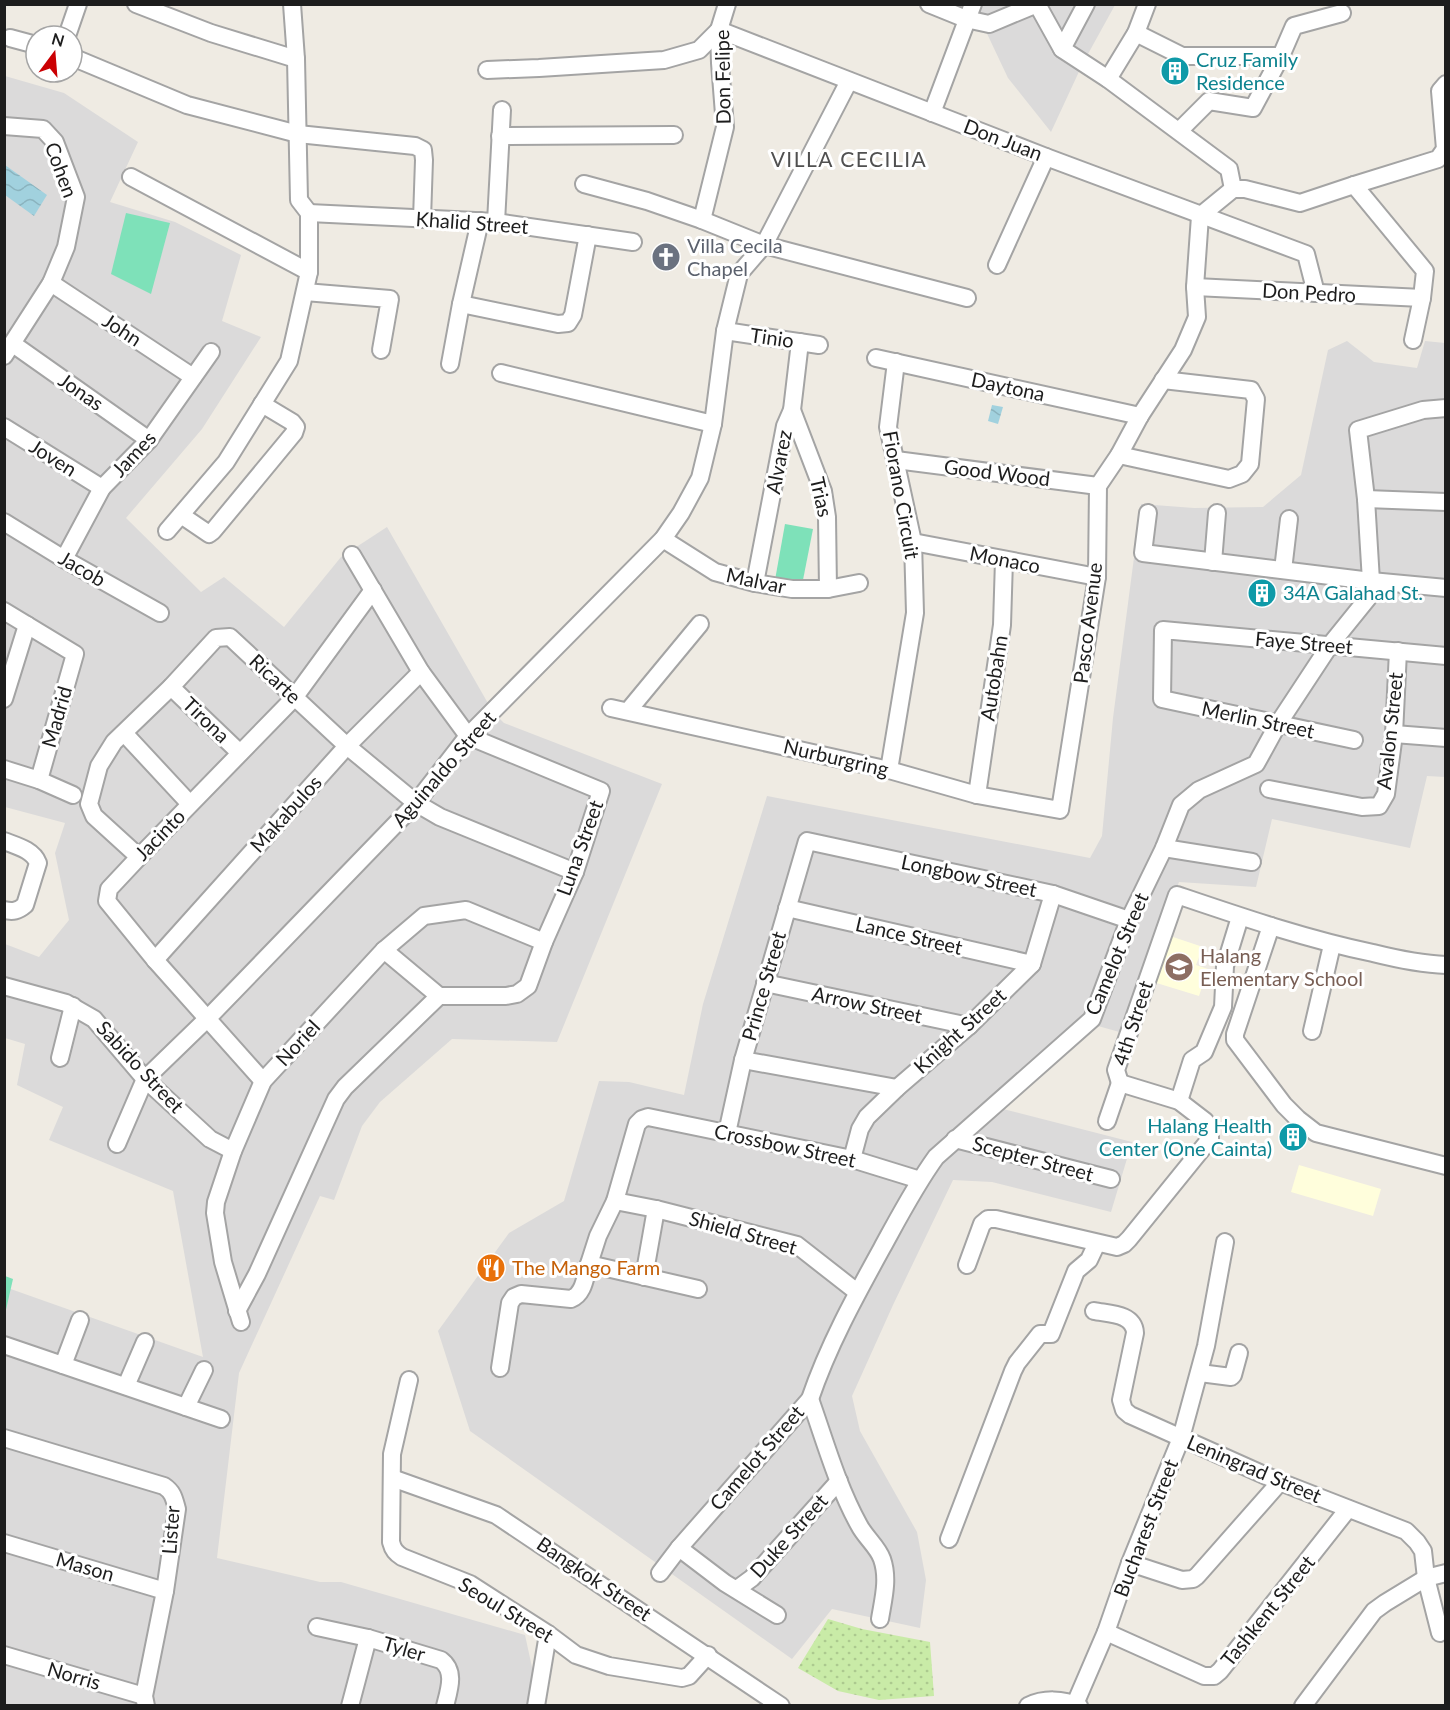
<svg xmlns="http://www.w3.org/2000/svg" width="1450" height="1710" font-family="Lato,sans-serif">
<style>
.residential{fill:#dbdada}
.education{fill:#fffedc}
.grass{fill:url(#grass-dots)}
.pitch{fill:#7ee1b9}
.water{fill:url(#water-waves)}
.lines{fill:none;stroke-linecap:round;stroke-linejoin:round}
.minor-casing{stroke:#a4a4a4;stroke-width:20}
.minor{stroke:#fff;stroke-width:16}
.labels{text-anchor:middle;stroke-width:6;stroke-linejoin:round;paint-order:stroke}
.culture-label{font-size:20px;fill:#0d838f;stroke:#fff;text-anchor:start}
.street-label{font-size:20px;fill:#1d1d1d;stroke:#fff}
.worship-label{font-size:20px;fill:#5b616d;stroke:#fff;text-anchor:start}
.education-label{font-size:20px;fill:#785e54;stroke:#fff;text-anchor:start}
.food-label{font-size:20px;fill:#c56008;stroke:#fff;text-anchor:start}
.neighbourhood-label{font-size:21px;letter-spacing:1.5px;fill:#505050;stroke:#fff}
</style>
<defs>
<pattern id="grass-dots" width="8" height="8" patternUnits="userSpaceOnUse" patternTransform="scale(1.5)"><rect width="8" height="8" fill="#c9eba7"/><path d="M2 2h.1M6 6h.1" fill="none" stroke="#acc98f" stroke-width="1.8" stroke-linecap="round"/></pattern>
<pattern id="water-waves" width="16" height="10" patternUnits="userSpaceOnUse" patternTransform="scale(1.5)"><rect width="16" height="10" fill="#a1d1de"/><path d="M0 5q4-4 8 0t8 0" fill="none" stroke="#8ab3be"/></pattern>
</defs>
<rect width="100%" height="100%" fill="#efebe3"/>
<g class="residential">
<polygon points="980,5 1115,5 1083,63 1051,132 1008,78 982,23"/>
<polygon points="5,76 64,93 138,142 110,202 175,222 241,255 222,321 261,337 202,429 126,518 201,592 224,577 284,627 341,557 387,527 493,712 504,723 662,784 557,1042 452,1039 380,1102 362,1126 334,1200 320,1196 239,1373 217,1558 320,1582 341,1582 525,1635 535,1681 531,1705 5,1705 5,1287 203,1357 173,1191 49,1140 63,1107 17,1085 25,1044 5,1038 5,944 39,957 69,920 55,853 65,823 5,807"/>
<polygon points="1347,341 1374,362 1417,368 1425,341 1445,343 1445,777 1427,776 1410,848 1272,819 1256,887 1179,882 1123,1033 1098,1026 1003,1109 1132,1142 1111,1212 992,1182 953,1180 893,1305 852,1396 860,1431 917,1532 926,1580 920,1628 832,1609 792,1659 470,1431 438,1331 509,1233 564,1201 599,1081 629,1082 684,1095 703,1004 767,796 1090,858 1102,836 1113,718 1141,504 1194,508 1263,507 1301,475 1328,350"/>
</g>
<g class="education">
<polygon points="1167,935 1203,947 1196,965 1208,969 1199,996 1150,981"/>
<polygon points="1299,1165 1381,1189 1373,1216 1291,1192"/>
</g>
<polygon class="grass" points="828,1619 862,1629 930,1642 934,1696 879,1700 838,1691 798,1668"/>
<g class="pitch">
<polygon points="126,213 170,223 151,294 111,274"/>
<polygon points="785,524 813,529 802,585 775,580"/>
<polygon points="5,1276 13,1279 5,1314 4,1276"/>
</g>
<g class="water">
<polygon points="5,165 47,195 34,216 5,195"/>
<polygon points="992,405 1003,407 998,424 988,421"/>
</g>
<g class="lines">
<g class="minor-casing">
<g id="minor">
<polyline points="136,4 211,33 296,59"/>
<polyline points="929,4 966,19 989,24 1037,4"/>
<polyline points="1037,4 1062,49 1108,79 1229,169 1233,189"/>
<polyline points="719,30 1046,157 1306,254 1316,293"/>
<polyline points="1136,33 1182,56 1281,56"/>
<polyline points="67,36 78,4"/>
<polyline points="10,38 36,45"/>
<polyline points="1062,49 1086,4"/>
<polyline points="72,57 187,105 298,134 415,146 423,150 424,160 422,219"/>
<polyline points="487,70 539,68 664,60 699,50 719,30"/>
<polyline points="1108,79 1136,33 1147,4"/>
<polyline points="932,113 973,4"/>
<polyline points="4,126 43,129 55,142 76,197 66,247 51,283 4,356"/>
<polyline points="1179,131 1209,101 1253,108 1281,56 1294,26 1342,13"/>
<polyline points="500,136 674,135"/>
<polyline points="131,177 309,272"/>
<polyline points="584,184 647,201 702,220 764,245 967,298"/>
<polyline points="1354,185 1425,271 1422,298 1413,340"/>
<polyline points="309,213 496,222 633,242"/>
<polyline points="1200,216 1233,189 1245,189 1300,203 1354,185 1438,159 1445,149 1440,91 1446,84"/>
<polyline points="702,220 725,127 720,63 719,30 727,4"/>
<polyline points="496,222 502,110"/>
<polyline points="997,265 1046,157"/>
<polyline points="51,283 193,377"/>
<polyline points="1195,287 1422,298"/>
<polyline points="305,292 390,299 381,350"/>
<polyline points="461,304 558,324 568,323 573,315 588,235"/>
<polyline points="725,331 819,345"/>
<polyline points="13,344 149,440"/>
<polyline points="876,358 1140,416"/>
<polyline points="450,364 461,304 480,221"/>
<polyline points="501,373 713,424"/>
<polyline points="792,410 823,491 827,517 828,589"/>
<polyline points="4,427 102,488"/>
<polyline points="1119,455 1229,479 1242,474 1250,464 1256,399 1251,390 1163,380"/>
<polyline points="896,460 1098,486"/>
<polyline points="1366,499 1446,502"/>
<polyline points="1148,513 1143,553 1371,581 1446,588"/>
<polyline points="181,515 209,534 213,531 294,433 296,427 292,422 262,404"/>
<polyline points="4,522 64,559 160,613"/>
<polyline points="167,531 226,462 289,361 309,272 309,213 299,200 296,59 292,4"/>
<polyline points="663,539 715,572 755,583 792,589 828,589 859,583"/>
<polyline points="913,542 1097,577"/>
<polyline points="352,555 421,672 468,736 601,791 575,872 544,942 528,986 517,994 506,996 439,996"/>
<polyline points="64,559 102,488 149,440 211,352"/>
<polyline points="1213,562 1217,513"/>
<polyline points="1283,570 1289,519"/>
<polyline points="755,583 785,426 792,410 800,342"/>
<polyline points="4,611 75,654 39,780"/>
<polyline points="171,687 240,753"/>
<polyline points="4,699 27,625"/>
<polyline points="611,708 889,770 977,795 1060,810 1097,577 1098,486 1119,455 1140,416 1183,350 1197,317 1195,287 1200,216"/>
<polyline points="628,711 700,624"/>
<polyline points="124,733 190,804"/>
<polyline points="1394,734 1446,738"/>
<polyline points="1354,740 1162,699 1163,630 1446,656"/>
<polyline points="4,769 39,780 73,795"/>
<polyline points="889,770 915,613 913,542 888,427 896,362"/>
<polyline points="1269,789 1362,807 1379,806 1386,794 1394,734 1398,651"/>
<polyline points="977,795 1002,625 1004,560"/>
<path d="M4 841C17 846 33 850 38 863L25 905C18 911 13 912 4 910"/>
<polyline points="1164,848 1252,862"/>
<polyline points="139,857 94,816 89,804 99,766 114,742 171,687 216,638 230,637 347,746 416,803 440,817 575,872"/>
<polyline points="787,908 1032,964"/>
<polyline points="1271,926 1235,1034 1235,1040 1284,1105 1298,1119 1316,1133 1446,1166"/>
<polyline points="384,950 439,996"/>
<polyline points="155,960 347,746 421,672"/>
<polyline points="765,983 969,1026"/>
<polyline points="4,986 66,1003 94,1019 145,1079 210,1139 233,1151"/>
<polyline points="1312,1031 1332,945"/>
<polyline points="60,1058 73,1006"/>
<polyline points="743,1060 897,1088"/>
<polyline points="263,1081 155,960 107,901 109,889 139,857 294,698 373,590"/>
<path d="M1120 1083 1116 1070 1177 895C1242 917 1306 939 1373 953 1397 959 1420 964 1446 965"/>
<polyline points="1179,1101 1192,1060 1204,1052 1223,1007 1225,966 1240,917"/>
<polyline points="1107,1121 1120,1083"/>
<polyline points="727,1133 743,1060 807,841 1053,894 1129,920"/>
<polyline points="955,1139 1111,1179"/>
<polyline points="117,1144 145,1079 208,1018 416,803 468,736 663,539 681,513 700,478 713,424 725,331 739,274 764,245 849,81"/>
<polyline points="852,1159 860,1129 867,1117 897,1088 969,1026 1032,964 1053,894"/>
<polyline points="615,1201 656,1209 797,1245 857,1292"/>
<polyline points="967,1265 982,1224 988,1219 996,1219 1117,1247 1124,1244 1129,1239 1210,1139 1210,1128 1205,1121 1179,1101 1120,1083"/>
<polyline points="644,1277 656,1209"/>
<polyline points="698,1289 589,1264 598,1236 615,1201 637,1124 642,1119 648,1117 852,1159 920,1180"/>
<polyline points="237,1311 257,1274 336,1099 345,1087 439,996"/>
<path d="M1094 1311C1108 1314 1134 1313 1135 1333L1121 1400 1124 1410 1130 1415 1280 1482 1406 1531 1417 1542 1423 1551 1426 1578 1440 1633"/>
<polyline points="241,1322 223,1262 215,1213 216,1202 233,1151 263,1081 384,950 424,916 466,910 544,942"/>
<polyline points="4,1345 221,1419"/>
<polyline points="63,1365 80,1320"/>
<path d="M500 1368 510 1303 514 1297 521 1294 571 1299C584 1294 585 1277 589 1264"/>
<polyline points="1200,1373 1231,1377 1233,1375 1239,1353"/>
<path d="M409 1380 392 1454 391 1542C393 1550 396 1553 402 1557L470 1584 548 1634 576 1655 609 1666 682 1678 689 1676 708 1655"/>
<polyline points="126,1386 145,1342"/>
<path d="M810 1399C825 1441 837 1485 859 1525 865 1537 878 1547 882 1559 889 1579 883 1600 880 1619"/>
<polyline points="186,1407 204,1370"/>
<path d="M4 1438 164 1486C173 1492 174 1498 177 1509L165 1591 144 1696 146 1706"/>
<polyline points="392,1478 496,1515 781,1706"/>
<polyline points="949,1539 1013,1371 1017,1363 1040,1334 1051,1334 1076,1271 1089,1260 1097,1243"/>
<polyline points="4,1543 165,1591"/>
<polyline points="679,1548 725,1583 777,1615"/>
<polyline points="1130,1563 1182,1580 1193,1579 1197,1576 1280,1482"/>
<path d="M660 1573 679 1548 810 1399C828 1346 855 1297 882 1248 899 1217 915 1186 936 1157L1092 1019 1129 920 1164 848 1181 805 1199 790 1256 764 1278 724 1330 645 1368 598 1371 581 1366 499 1358 430 1423 410 1446 408"/>
<polyline points="737,1589 752,1578 839,1481"/>
<path d="M317 1627 368 1638 441 1660C456 1671 449 1690 445 1706"/>
<polyline points="1106,1632 1204,1676 1214,1676 1220,1671 1348,1509"/>
<polyline points="4,1655 144,1696"/>
<polyline points="1075,1704 1106,1632 1130,1563 1181,1438 1206,1346 1225,1242"/>
<polyline points="350,1706 368,1638"/>
<polyline points="536,1706 548,1634"/>
<path d="M1028 1706C1044 1698 1063 1699 1079 1706"/>
<polyline points="1303,1706 1374,1611 1385,1603 1426,1578 1446,1573"/>
</g>
</g>
<use href="#minor" class="minor"/>
</g>
<defs>
<g id="building-disc" transform="scale(1.5)"><circle r="9.5" fill="#0f9aa8" stroke="#fff"/><path d="M-4-6H4V6H1V3H-1V6H-4ZM-2.5-4.3h1.7v1.8h-1.7ZM.8-4.3h1.7v1.8H.8ZM-2.5-1h1.7V.8h-1.7ZM.8-1h1.7V.8H.8Z" fill="#fff"/></g>
<g id="church-disc" transform="scale(1.5)"><circle r="9.5" fill="#6b7280" stroke="#fff"/><path d="M-1.2-6h2.4v3.5h3.3v2.4h-3.3V6h-2.4V-.1h-3.3v-2.4h3.3Z" fill="#fff"/></g>
<g id="school-disc" transform="scale(1.5)"><circle r="9.5" fill="#8d6e63" stroke="#fff"/><path d="M0-5L7-2L0 1L-7-2ZM-4 1L0 2.5L4 1V4Q0 6-4 4Z" fill="#fff"/></g>
<g id="restaurant-disc" transform="scale(1.5)"><circle r="9.5" fill="#e8710a" stroke="#fff"/><path d="M-5-6h1v4h1v-4h1v4h1v-4h1v5L-1.5 .5V6h-2V.5L-5-1ZM5-6V6H3V1.5H1.5Q1.5-4 5-6Z" fill="#fff"/></g>
</defs>
<g fill-rule="evenodd">
<use href="#building-disc" x="1175" y="71"/>
<use href="#church-disc" x="666" y="257"/>
<use href="#building-disc" x="1262" y="593"/>
<use href="#school-disc" x="1179" y="967"/>
<use href="#building-disc" x="1293" y="1137"/>
<use href="#restaurant-disc" x="491" y="1268"/>
</g>
<g class="labels">
<g class="culture-label">
<text x="1196" y="67">Cruz Family<tspan x="1196" dy="23">Residence</tspan></text>
<text x="1283" y="600">34A Galahad St.</text>
<text x="1272" y="1133" text-anchor="end">Halang Health<tspan x="1272" dy="23">Center (One Cainta)</tspan></text>
</g>
<g class="street-label">
<text transform="translate(723 77) rotate(-91)" y="7">Don Felipe</text>
<text transform="translate(1003 140) rotate(21)" y="7">Don Juan</text>
<text transform="translate(61 170) rotate(70)" y="7">Cohen</text>
<text transform="translate(472 223) rotate(4)" y="7">Khalid Street</text>
<text transform="translate(1309 293) rotate(3)" y="7">Don Pedro</text>
<text transform="translate(122 330) rotate(33)" y="7">John</text>
<text transform="translate(772 338) rotate(8)" y="7">Tinio</text>
<text transform="translate(1008 387) rotate(12)" y="7">Daytona</text>
<text transform="translate(81 392) rotate(35)" y="7">Jonas</text>
<text transform="translate(134 454) rotate(-47)" y="7">James</text>
<text transform="translate(53 458) rotate(32)" y="7">Joven</text>
<text transform="translate(779 462) rotate(-79)" y="7">Alvarez</text>
<text transform="translate(997 473) rotate(7)" y="7">Good Wood</text>
<text transform="translate(901 495) rotate(80)" y="7">Fiorano Circuit</text>
<text transform="translate(821 497) rotate(77)" y="7">Trias</text>
<text transform="translate(1005 560) rotate(11)" y="7">Monaco</text>
<text transform="translate(82 569) rotate(30)" y="7">Jacob</text>
<text transform="translate(756 581) rotate(12)" y="7">Malvar</text>
<text transform="translate(1088 623) rotate(-83)" y="7">Pasco Avenue</text>
<text transform="translate(1304 643) rotate(5)" y="7">Faye Street</text>
<text transform="translate(994 678) rotate(-81)" y="7">Autobahn</text>
<text transform="translate(275 679) rotate(43)" y="7">Ricarte</text>
<text transform="translate(57 717) rotate(-74)" y="7">Madrid</text>
<text transform="translate(206 720) rotate(44)" y="7">Tirona</text>
<text transform="translate(1258 720) rotate(12)" y="7">Merlin Street</text>
<text transform="translate(1390 731) rotate(-84)" y="7">Avalon Street</text>
<text transform="translate(836 758) rotate(13)" y="7">Nurburgring</text>
<text transform="translate(444 769) rotate(-49)" y="7">Aguinaldo Street</text>
<text transform="translate(286 814) rotate(-48)" y="7">Makabulos</text>
<text transform="translate(160 835) rotate(-46)" y="7">Jacinto</text>
<text transform="translate(580 848) rotate(-70)" y="7">Luna Street</text>
<text transform="translate(969 876) rotate(12)" y="7">Longbow Street</text>
<text transform="translate(909 936) rotate(13)" y="7">Lance Street</text>
<text transform="translate(1117 954) rotate(-67)" y="7">Camelot Street</text>
<text transform="translate(764 986) rotate(-74)" y="7">Prince Street</text>
<text transform="translate(867 1005) rotate(12)" y="7">Arrow Street</text>
<text transform="translate(1133 1023) rotate(-72)" y="7">4th Street</text>
<text transform="translate(960 1031) rotate(-42)" y="7">Knight Street</text>
<text transform="translate(298 1043) rotate(-47)" y="7">Noriel</text>
<text transform="translate(140 1067) rotate(47)" y="7">Sabido Street</text>
<text transform="translate(785 1146) rotate(12)" y="7">Crossbow Street</text>
<text transform="translate(1033 1159) rotate(15)" y="7">Scepter Street</text>
<text transform="translate(743 1233) rotate(16)" y="7">Shield Street</text>
<text transform="translate(757 1458) rotate(-49)" y="7">Camelot Street</text>
<text transform="translate(1254 1469) rotate(23)" y="7">Leningrad Street</text>
<text transform="translate(1146 1528) rotate(-69)" y="7">Bucharest Street</text>
<text transform="translate(171 1530) rotate(-86)" y="7">Lister</text>
<text transform="translate(789 1536) rotate(-48)" y="7">Duke Street</text>
<text transform="translate(85 1567) rotate(16)" y="7">Mason</text>
<text transform="translate(594 1579) rotate(34)" y="7">Bangkok Street</text>
<text transform="translate(506 1610) rotate(31)" y="7">Seoul Street</text>
<text transform="translate(1268 1611) rotate(-51)" y="7">Tashkent Street</text>
<text transform="translate(404 1649) rotate(16)" y="7">Tyler</text>
<text transform="translate(74 1676) rotate(16)" y="7">Norris</text>
</g>
<g class="worship-label">
<text x="687" y="253">Villa Cecila<tspan x="687" dy="23">Chapel</tspan></text>
</g>
<g class="education-label">
<text x="1200" y="963">Halang<tspan x="1200" dy="23">Elementary School</tspan></text>
</g>
<g class="food-label">
<text x="512" y="1275">The Mango Farm</text>
</g>
<g class="neighbourhood-label">
<text x="849" y="167">VILLA CECILIA</text>
</g>
</g>
<rect width="1450" height="1710" fill="none" stroke="#1d1d1d" stroke-width="12"/>
<g transform="translate(54 54) rotate(16)"><circle r="28" fill="#ffffff" stroke="#a5a5a5" stroke-width="1.5"/>
<path d="M0-4.5L10 22L0 15L-10 22Z" fill="#cb0003"/>
<text y="-9" font-size="16" font-weight="bold" text-anchor="middle" fill="#1d1d1d">N</text>
</g>
</svg>
